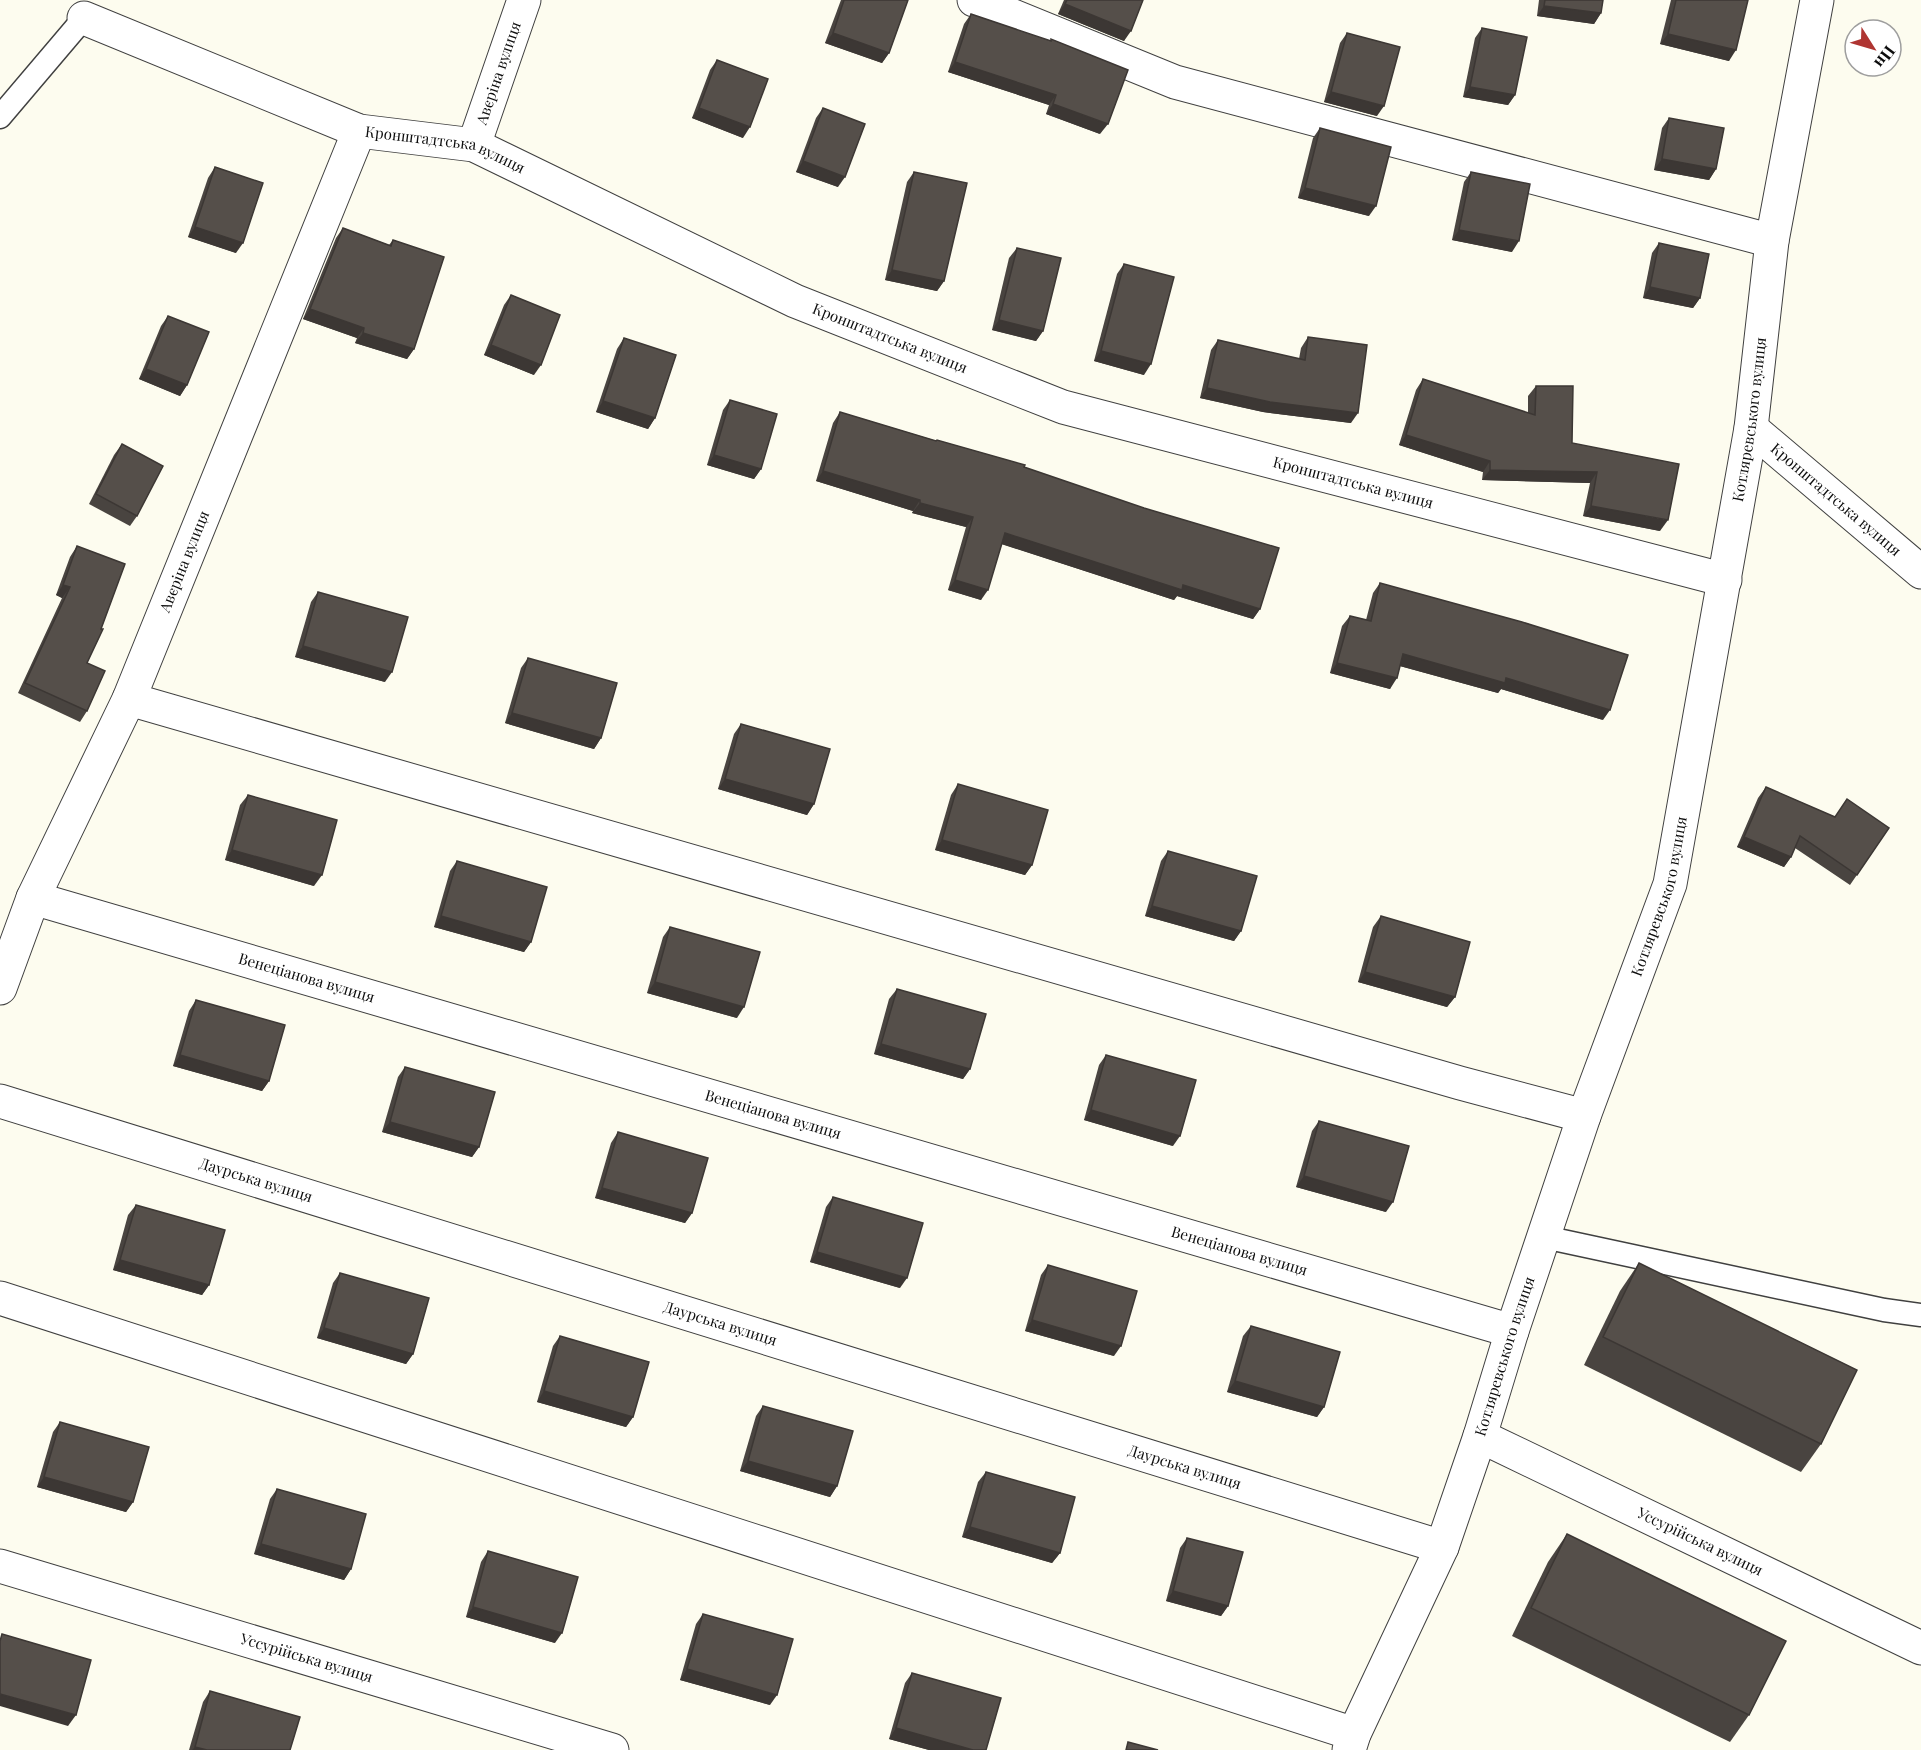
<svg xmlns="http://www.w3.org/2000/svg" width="1921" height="1750" font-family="'Playfair Display',serif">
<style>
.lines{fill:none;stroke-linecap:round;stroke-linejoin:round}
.service-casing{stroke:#404040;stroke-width:25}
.minor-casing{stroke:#404040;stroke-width:35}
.tertiary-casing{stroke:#404040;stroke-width:35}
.service{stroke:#fff;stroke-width:22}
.minor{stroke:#fff;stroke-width:33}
.tertiary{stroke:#fff;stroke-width:33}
.wall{fill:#494440}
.shaded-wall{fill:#3c3734}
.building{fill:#554f4a;stroke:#3c3734;stroke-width:1.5}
.labels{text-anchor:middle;stroke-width:6;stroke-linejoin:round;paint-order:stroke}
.street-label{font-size:15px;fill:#0d0d0d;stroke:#fff}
</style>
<rect width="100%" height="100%" fill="#fdfcef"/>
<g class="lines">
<g class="service-casing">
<g id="service">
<polyline points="0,117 84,18"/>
<polyline points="1544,1237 1884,1310 1921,1315"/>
</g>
</g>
<g class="minor-casing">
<g id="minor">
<polyline points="974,0 1175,82 1772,241"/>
<path id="s1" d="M84 18 359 131 474 145 795 301 1063 407 1725 580"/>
<path id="s2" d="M474 145 524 0"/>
<polyline points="129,699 1460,1083 1584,1116"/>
<path id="s3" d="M33 898 1512 1331"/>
<path id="s4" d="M0 988 33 898 129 699 359 131"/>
<path id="s5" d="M0 1101 1442 1547"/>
<polyline points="0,1298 1354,1734"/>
<path id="s6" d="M1480 1436 1921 1648"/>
<path id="s7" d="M0 1566 612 1750"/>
</g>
</g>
<g class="tertiary-casing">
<g id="tertiary">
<path id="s8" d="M1751 428 1921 572"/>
<path id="s9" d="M1349 1750 1354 1734 1442 1547 1480 1436 1512 1331 1584 1116 1670 884 1751 428 1772 241 1817 0"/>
</g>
</g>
<use href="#service" class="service"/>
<use href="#minor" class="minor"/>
<use href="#tertiary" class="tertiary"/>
</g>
<g class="wall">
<polygon points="841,0 908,0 889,53 882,63 825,43"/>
<polygon points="1064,0 1143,0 1124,41 1058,14"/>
<polygon points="1539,0 1603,0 1601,13 1594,24 1537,16"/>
<polygon points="1671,0 1748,0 1729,61 1660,44"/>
<polygon points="971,14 1100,134 1046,114 1049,105 948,72 964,24"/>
<polygon points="1482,28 1515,95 1508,105 1463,97 1475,38"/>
<polygon points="1347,33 1377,116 1324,102 1340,43"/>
<polygon points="717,60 743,138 692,118 710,70"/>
<polygon points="823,108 838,187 796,172 816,118"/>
<polygon points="1669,118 1716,169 1709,180 1654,170 1662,128"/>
<polygon points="1320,128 1369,216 1298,198 1313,138"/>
<polygon points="215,167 236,253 188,237 208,178"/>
<polygon points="914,172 944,281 937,291 885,280 907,182"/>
<polygon points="1471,172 1512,252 1452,240 1464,182"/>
<polygon points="343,228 389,245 393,240 414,349 407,359 355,343 357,338 303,319 336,238"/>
<polygon points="1659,243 1700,298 1693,308 1643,298 1652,253"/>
<polygon points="1017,248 1043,331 1036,341 992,330 1009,258"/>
<polygon points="1124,264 1144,375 1094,361 1117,274"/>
<polygon points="511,295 534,375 484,355 504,305"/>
<polygon points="168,316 187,385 180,396 139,379 161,326"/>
<polygon points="1308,337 1351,423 1263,412 1200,398 1211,350 1218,340 1299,359 1301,348"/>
<polygon points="624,338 655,418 648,429 596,412 617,349"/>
<polygon points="1423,379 1528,413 1528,396 1536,386 1572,443 1660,531 1583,516 1590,483 1482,480 1483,472 1399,445 1416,390"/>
<polygon points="730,400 761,469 754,479 707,465 723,410"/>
<polygon points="840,412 1024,467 1260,609 1253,619 1177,596 1174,600 1002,544 981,600 948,590 966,527 912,513 913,511 816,481 833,423"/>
<polygon points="122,444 137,516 130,526 89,504 114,455"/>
<polygon points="77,546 87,663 87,711 80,722 18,693 62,598 56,595 70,557"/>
<polygon points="1380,583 1603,720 1501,689 1498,693 1400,666 1390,689 1330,673 1342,626 1350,616 1366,620 1373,593"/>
<polygon points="318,592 385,682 295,657 311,602"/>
<polygon points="528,658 601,738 594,749 505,723 521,668"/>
<polygon points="741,724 814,804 807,815 718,789 734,734"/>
<polygon points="958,784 1032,865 1025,875 935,850 951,795"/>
<polygon points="1766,787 1835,817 1889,828 1850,885 1795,848 1791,857 1784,867 1737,847 1758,798"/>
<polygon points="248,795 314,886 225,860 240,805"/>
<polygon points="1168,851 1241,931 1234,941 1145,916 1161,861"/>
<polygon points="457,861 531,942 524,952 434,927 450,871"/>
<polygon points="1381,916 1455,997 1447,1007 1358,982 1373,927"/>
<polygon points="670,927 737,1018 647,993 663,937"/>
<polygon points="897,989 970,1069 963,1079 874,1054 889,999"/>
<polygon points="196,1000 269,1081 262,1091 173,1066 189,1011"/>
<polygon points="1106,1055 1173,1146 1084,1120 1099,1065"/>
<polygon points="405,1067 479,1147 472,1157 382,1132 398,1077"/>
<polygon points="1319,1121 1386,1212 1296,1187 1312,1131"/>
<polygon points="618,1132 692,1213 685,1223 595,1198 611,1143"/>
<polygon points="833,1197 900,1288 810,1262 826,1207"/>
<polygon points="136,1205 209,1285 202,1295 113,1270 128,1215"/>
<polygon points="1639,1263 1821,1444 1801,1472 1584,1365 1620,1291"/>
<polygon points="1048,1265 1114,1356 1025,1331 1041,1275"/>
<polygon points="340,1273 413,1354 406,1364 317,1338 333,1283"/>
<polygon points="1251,1326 1324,1407 1317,1417 1227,1392 1243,1336"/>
<polygon points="560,1336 633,1417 626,1427 537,1402 553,1346"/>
<polygon points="763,1406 837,1486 830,1497 740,1471 756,1416"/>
<polygon points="60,1422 133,1502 126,1512 37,1487 53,1432"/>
<polygon points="986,1472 1060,1553 1052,1563 962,1537 978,1482"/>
<polygon points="277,1489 351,1569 344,1580 254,1554 270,1499"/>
<polygon points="1567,1534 1749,1715 1730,1742 1512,1636 1548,1562"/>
<polygon points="1187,1538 1228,1606 1221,1616 1166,1601 1180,1548"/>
<polygon points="488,1551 555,1643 466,1617 481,1562"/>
<polygon points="703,1614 770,1705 680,1680 696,1624"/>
<polygon points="912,1673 986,1750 929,1750 889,1739 905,1683"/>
<polygon points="210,1691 290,1750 189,1750 203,1702"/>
</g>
<g class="shaded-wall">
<polygon points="1065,4 1131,31 1124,41 1058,14"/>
<polygon points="1544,6 1601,13 1594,24 1537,16"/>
<polygon points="833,33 889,53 882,63 825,43"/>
<polygon points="1668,34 1736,50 1729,61 1660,44"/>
<polygon points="955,62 1056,95 1049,105 948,72"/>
<polygon points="1470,87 1515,95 1508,105 1463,97"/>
<polygon points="1331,92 1384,106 1377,116 1324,102"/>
<polygon points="1053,104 1108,124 1100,134 1046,114"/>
<polygon points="699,108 750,127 743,138 692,118"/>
<polygon points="1662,159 1716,169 1709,180 1654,170"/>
<polygon points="803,161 845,177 838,187 796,172"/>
<polygon points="1305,188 1376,206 1369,216 1298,198"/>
<polygon points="195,227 243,243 236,253 188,237"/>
<polygon points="1459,230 1519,241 1512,252 1452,240"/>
<polygon points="892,270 944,281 937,291 885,280"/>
<polygon points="1650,287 1700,298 1693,308 1643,298"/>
<polygon points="310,309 364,328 357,338 303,319"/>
<polygon points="999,320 1043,331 1036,341 992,330"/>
<polygon points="363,333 414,349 407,359 355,343"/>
<polygon points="491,345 541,365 534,375 484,355"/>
<polygon points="1101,351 1151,364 1144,375 1094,361"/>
<polygon points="146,369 187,385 180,396 139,379"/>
<polygon points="1207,388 1358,413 1351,423 1263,412 1200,398"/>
<polygon points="603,401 655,418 648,429 596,412"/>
<polygon points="1406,435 1490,461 1483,472 1399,445"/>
<polygon points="714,455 761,469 754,479 707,465"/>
<polygon points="1490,470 1597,472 1590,483 1482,480"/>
<polygon points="823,471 920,500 913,511 816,481"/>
<polygon points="920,503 973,517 966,527 912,513"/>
<polygon points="1591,506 1668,520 1660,531 1583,516"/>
<polygon points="1005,533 1183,585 1260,609 1253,619 1177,596 1174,600 998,543"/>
<polygon points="955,580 988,590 981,600 948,590"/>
<polygon points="63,585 70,587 62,598 56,595"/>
<polygon points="303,646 392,672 385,682 295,657"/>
<polygon points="1403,654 1506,678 1610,710 1603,720 1501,689 1498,693 1396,665"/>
<polygon points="1337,663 1397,678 1390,689 1330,673"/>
<polygon points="512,713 601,738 594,749 505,723"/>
<polygon points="725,779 814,804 807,815 718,789"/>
<polygon points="1744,837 1791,857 1784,867 1737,847"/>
<polygon points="942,840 1032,865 1025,875 935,850"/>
<polygon points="232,850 322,875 314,886 225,860"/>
<polygon points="1152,906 1241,931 1234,941 1145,916"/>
<polygon points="441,916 531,942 524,952 434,927"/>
<polygon points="1365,972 1455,997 1447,1007 1358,982"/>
<polygon points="655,982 744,1007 737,1018 647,993"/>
<polygon points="881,1044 970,1069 963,1079 874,1054"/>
<polygon points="180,1055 269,1081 262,1091 173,1066"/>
<polygon points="1091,1110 1180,1136 1173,1146 1084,1120"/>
<polygon points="390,1122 479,1147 472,1157 382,1132"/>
<polygon points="1304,1176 1393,1202 1386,1212 1296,1187"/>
<polygon points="602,1188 692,1213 685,1223 595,1198"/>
<polygon points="817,1252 907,1278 900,1288 810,1262"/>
<polygon points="120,1260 209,1285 202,1295 113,1270"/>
<polygon points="1032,1320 1121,1346 1114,1356 1025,1331"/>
<polygon points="324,1328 413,1354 406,1364 317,1338"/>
<polygon points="1235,1381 1324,1407 1317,1417 1227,1392"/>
<polygon points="544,1391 633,1417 626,1427 537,1402"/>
<polygon points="748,1461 837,1486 830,1497 740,1471"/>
<polygon points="44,1477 133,1502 126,1512 37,1487"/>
<polygon points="970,1527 1060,1553 1052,1563 962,1537"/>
<polygon points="261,1544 351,1569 344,1580 254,1554"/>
<polygon points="1173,1591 1228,1606 1221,1616 1166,1601"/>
<polygon points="473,1607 562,1633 555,1643 466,1617"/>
<polygon points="687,1669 777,1695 770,1705 680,1680"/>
<polygon points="0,1694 76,1715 68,1726 0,1706"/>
<polygon points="896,1728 973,1750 929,1750 889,1739"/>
<polygon points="195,1747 207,1750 192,1750"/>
</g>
<g class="building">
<polygon points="844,0 908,0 889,53 833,33"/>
<polygon points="1067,0 1143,0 1131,31 1065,4"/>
<polygon points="1545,0 1603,0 1601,13 1544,6"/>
<polygon points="1676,0 1748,0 1736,50 1668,34"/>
<polygon points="971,14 1051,41 1051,39 1128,70 1108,124 1053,104 1056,95 955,62"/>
<polygon points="1482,28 1527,37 1515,95 1470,87"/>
<polygon points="1347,33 1400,47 1384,106 1331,92"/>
<polygon points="717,60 768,79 750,127 699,108"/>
<polygon points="823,108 865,124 845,177 803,161"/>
<polygon points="1669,118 1724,128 1716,169 1662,159"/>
<polygon points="1320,128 1391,147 1376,206 1305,188"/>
<polygon points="215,167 263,183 243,243 195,227"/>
<polygon points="914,172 967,183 944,281 892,270"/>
<polygon points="1471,172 1530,184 1519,241 1459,230"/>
<polygon points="343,228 391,246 393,240 444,257 414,349 363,333 364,328 310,309"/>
<polygon points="1659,243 1709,254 1700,298 1650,287"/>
<polygon points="1017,248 1061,258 1043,331 999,320"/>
<polygon points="1124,264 1174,277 1151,364 1101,351"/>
<polygon points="511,295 560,315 541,365 491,345"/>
<polygon points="168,316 209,332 187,385 146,369"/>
<polygon points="1308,337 1367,345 1358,413 1270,402 1207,388 1218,340 1305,360"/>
<polygon points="624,338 676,355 655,418 603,401"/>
<polygon points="1423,379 1535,415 1536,386 1573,386 1572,443 1679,464 1668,520 1591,506 1597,472 1490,470 1490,461 1406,435"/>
<polygon points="730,400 777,414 761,469 714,455"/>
<polygon points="840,412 936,441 937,440 1025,465 1024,467 1144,508 1279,548 1260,609 1183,585 1182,590 1005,533 988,590 955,580 973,517 920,503 920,500 823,471"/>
<polygon points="122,444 163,466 137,516 96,494"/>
<polygon points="77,546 125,564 101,629 103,629 87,663 105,671 87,711 25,683 70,587 63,585"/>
<polygon points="1380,583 1522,622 1628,655 1610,710 1506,678 1505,683 1403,654 1397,678 1337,663 1350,616 1371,621"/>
<polygon points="318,592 408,617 392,672 303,646"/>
<polygon points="528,658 617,683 601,738 512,713"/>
<polygon points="741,724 830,749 814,804 725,779"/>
<polygon points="958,784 1048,810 1032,865 942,840"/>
<polygon points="1766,787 1835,817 1847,799 1889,828 1857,875 1800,836 1791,857 1744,837"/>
<polygon points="248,795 337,820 322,875 232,850"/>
<polygon points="1168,851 1257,876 1241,931 1152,906"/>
<polygon points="457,861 547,887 531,942 441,916"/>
<polygon points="1381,916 1470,942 1455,997 1365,972"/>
<polygon points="670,927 760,952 744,1007 655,982"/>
<polygon points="897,989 986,1014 970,1069 881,1044"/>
<polygon points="196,1000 285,1025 269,1081 180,1055"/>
<polygon points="1106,1055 1196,1080 1180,1136 1091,1110"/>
<polygon points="405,1067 495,1092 479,1147 390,1122"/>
<polygon points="1319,1121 1409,1146 1393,1202 1304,1176"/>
<polygon points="618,1132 708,1158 692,1213 602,1188"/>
<polygon points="833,1197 923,1223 907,1278 817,1252"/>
<polygon points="136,1205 225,1230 209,1285 120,1260"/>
<polygon points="1639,1263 1857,1370 1821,1444 1603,1337"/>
<polygon points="1048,1265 1137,1291 1121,1346 1032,1320"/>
<polygon points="340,1273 429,1298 413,1354 324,1328"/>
<polygon points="1251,1326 1340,1352 1324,1407 1235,1381"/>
<polygon points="560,1336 649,1362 633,1417 544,1391"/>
<polygon points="763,1406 853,1431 837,1486 748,1461"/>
<polygon points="60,1422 149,1447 133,1502 44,1477"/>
<polygon points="986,1472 1075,1497 1060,1553 970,1527"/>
<polygon points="277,1489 366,1514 351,1569 261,1544"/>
<polygon points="1567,1534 1786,1641 1749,1715 1531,1608"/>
<polygon points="1187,1538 1243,1552 1228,1606 1173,1591"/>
<polygon points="488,1551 578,1577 562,1633 473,1607"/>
<polygon points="703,1614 793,1639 777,1695 687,1669"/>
<polygon points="2,1634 91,1660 76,1715 0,1694 0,1641"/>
<polygon points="912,1673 1001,1698 986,1750 973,1750 896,1728"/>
<polygon points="210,1691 300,1717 290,1750 207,1750 195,1747"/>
<polygon points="1128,1742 1158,1750 1126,1750"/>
</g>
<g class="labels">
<g class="street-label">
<text dy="5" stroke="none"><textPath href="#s2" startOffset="76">Авєріна вулиця</textPath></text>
<text dy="5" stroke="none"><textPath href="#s1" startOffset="386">Кронштадтська вулиця</textPath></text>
<text dy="5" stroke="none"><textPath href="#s1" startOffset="872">Кронштадтська вулиця</textPath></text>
<text dy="5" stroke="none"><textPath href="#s9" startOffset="1396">Котляревського вулиця</textPath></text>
<text dy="5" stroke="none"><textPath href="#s1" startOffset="1358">Кронштадтська вулиця</textPath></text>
<text dy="5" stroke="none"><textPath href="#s8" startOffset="111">Кронштадтська вулиця</textPath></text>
<text dy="5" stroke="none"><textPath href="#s4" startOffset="465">Авєріна вулиця</textPath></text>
<text dy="5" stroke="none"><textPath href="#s9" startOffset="910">Котляревського вулиця</textPath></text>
<text dy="5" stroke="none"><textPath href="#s3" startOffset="285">Венеціанова вулиця</textPath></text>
<text dy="5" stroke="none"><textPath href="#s3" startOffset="771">Венеціанова вулиця</textPath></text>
<text dy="5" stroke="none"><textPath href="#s5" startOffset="268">Даурська вулиця</textPath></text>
<text dy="5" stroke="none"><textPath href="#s3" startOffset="1257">Венеціанова вулиця</textPath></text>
<text dy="5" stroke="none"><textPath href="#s5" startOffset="754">Даурська вулиця</textPath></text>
<text dy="5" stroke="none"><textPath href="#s9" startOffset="424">Котляревського вулиця</textPath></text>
<text dy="5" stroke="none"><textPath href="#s5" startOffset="1240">Даурська вулиця</textPath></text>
<text dy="5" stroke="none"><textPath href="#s6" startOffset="244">Уссурійська вулиця</textPath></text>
<text dy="5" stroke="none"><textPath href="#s7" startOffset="320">Уссурійська вулиця</textPath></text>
</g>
</g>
<g transform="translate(1873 48) rotate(127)"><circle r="28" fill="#ffffff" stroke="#9e9e9e" stroke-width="1.5"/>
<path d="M0-4.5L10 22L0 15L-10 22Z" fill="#af3532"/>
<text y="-9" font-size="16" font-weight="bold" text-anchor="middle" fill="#0d0d0d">Пн</text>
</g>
</svg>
